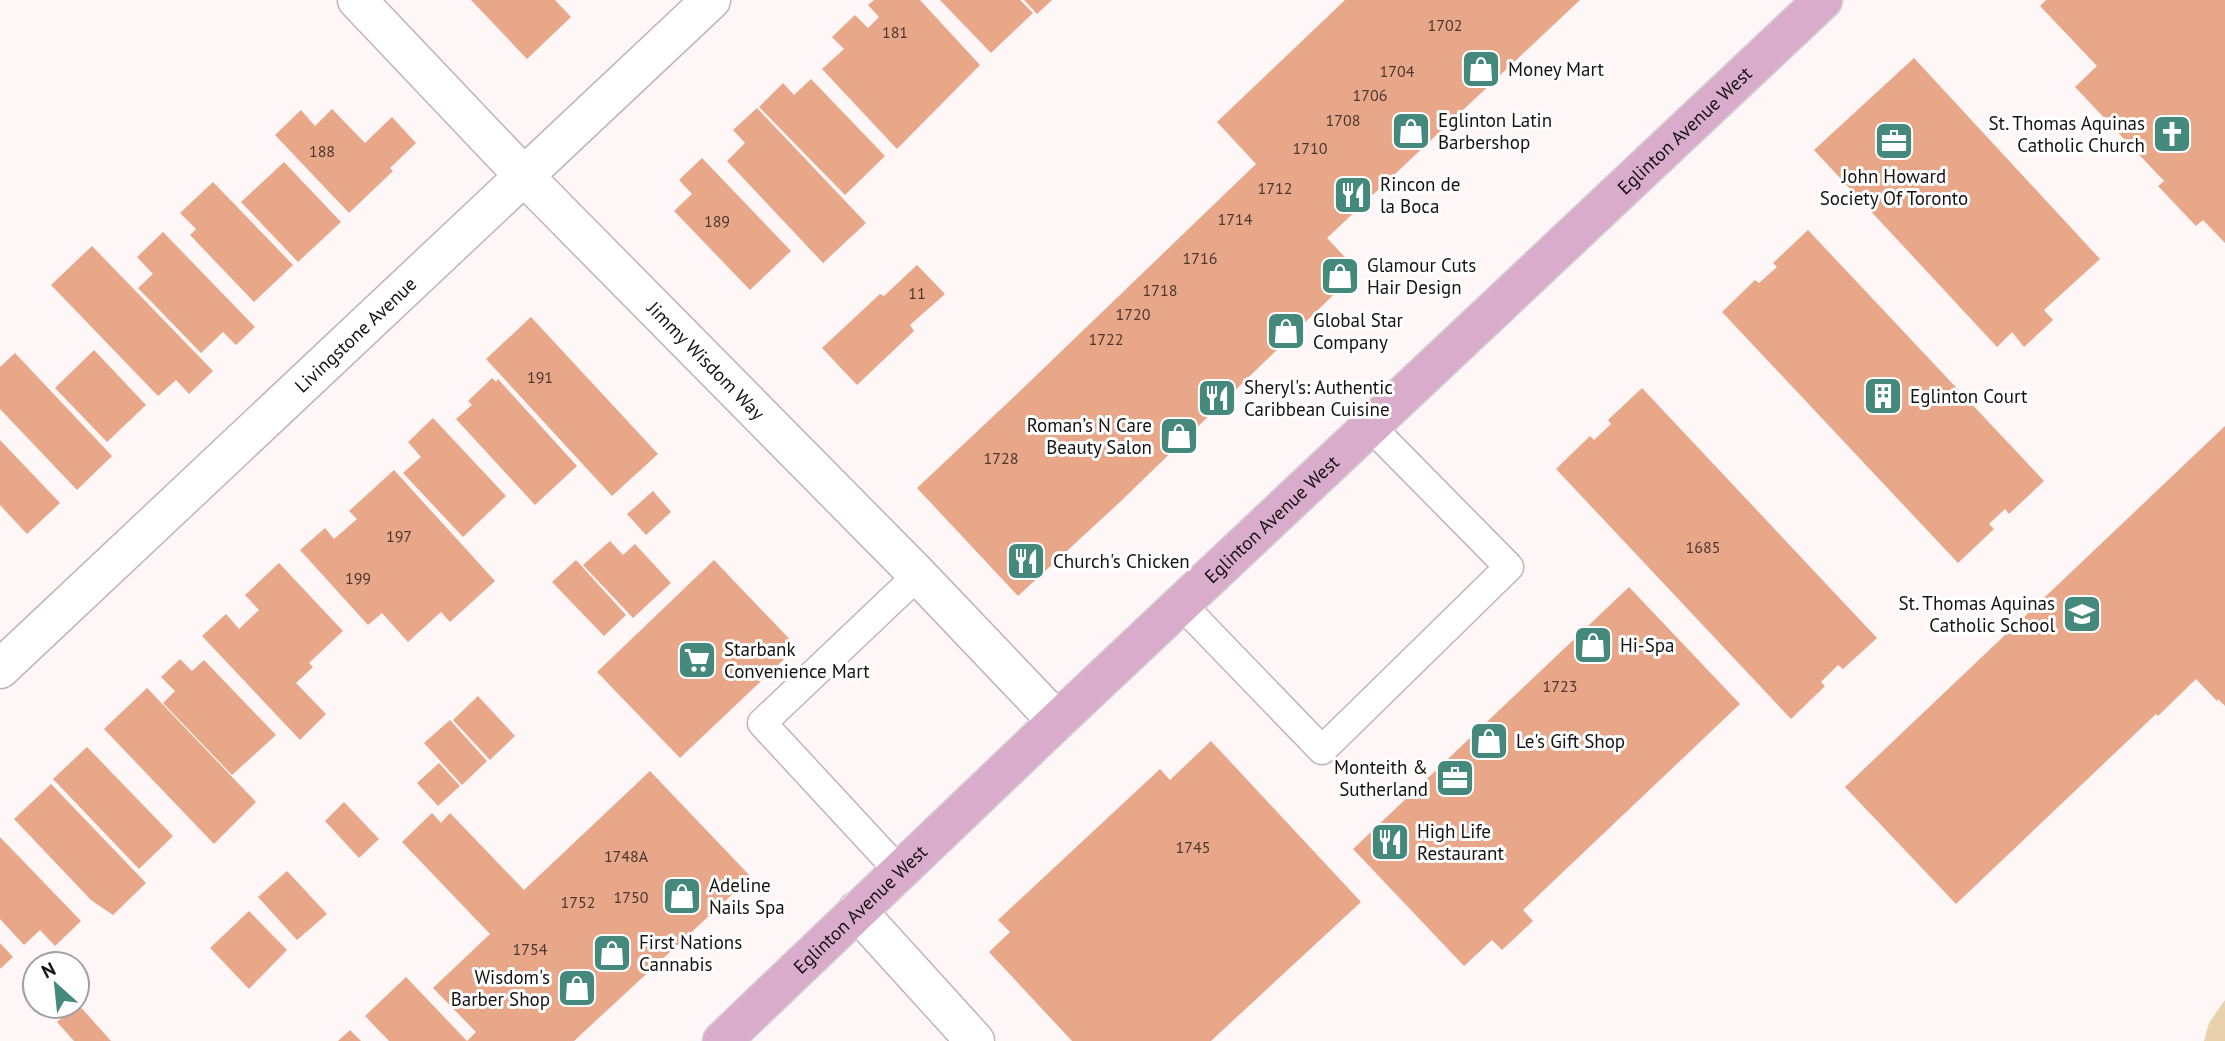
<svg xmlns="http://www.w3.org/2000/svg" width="2225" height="1041" font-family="'PT Sans',sans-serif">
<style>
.green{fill:#e8d1ab}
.building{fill:#e8a788}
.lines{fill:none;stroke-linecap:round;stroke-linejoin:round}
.service-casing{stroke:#bfb5b6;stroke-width:31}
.minor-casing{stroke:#bfb5b6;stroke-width:41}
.primary-casing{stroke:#d5d4d4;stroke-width:41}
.service{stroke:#fff;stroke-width:28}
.minor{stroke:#fff;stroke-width:38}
.primary{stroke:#d9accb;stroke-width:38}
.labels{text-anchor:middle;stroke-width:6;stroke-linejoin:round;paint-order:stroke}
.number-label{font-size:16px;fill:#4a3730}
.poi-label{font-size:19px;fill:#161212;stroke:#fff;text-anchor:start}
.street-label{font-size:19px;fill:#161212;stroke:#fff}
</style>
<rect width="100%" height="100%" fill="#fff6f7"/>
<polygon class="green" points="2225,1000 2225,1041 2204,1041 2209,1023"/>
<g class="building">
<polygon points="471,0 555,0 571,17 527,59"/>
<polygon points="874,0 920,0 980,65 897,149 822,69 844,49 832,37 855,15 868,28 879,17 868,5"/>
<polygon points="940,0 1020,0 1033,13 991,53"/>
<polygon points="1024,0 1052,0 1037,14"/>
<polygon points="1345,0 1580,0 1327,238 1358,271 1120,502 1018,596 917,488 1018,393 1256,164 1217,122"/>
<polygon points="2046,0 2225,0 2225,243 2203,220 2196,226 2158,186 2164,181 2075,87 2097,66 2040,6"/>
<polygon points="1914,58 2100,259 2044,310 2053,320 2024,347 2012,332 1997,347 1814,150"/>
<polygon points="811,79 885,156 845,195 759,107 783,83 794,95"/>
<polygon points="757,108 866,223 823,263 727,161 745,143 733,130"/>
<polygon points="332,109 365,143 392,117 416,143 390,168 393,171 349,213 275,135 301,110 315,126"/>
<polygon points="702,158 791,251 750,290 674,211 692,194 679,180"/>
<polygon points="284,162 341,222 298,262 241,202"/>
<polygon points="213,182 293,265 254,302 190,235 196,229 180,213"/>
<polygon points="1808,230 2044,481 2009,514 2005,509 1989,524 1994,529 1958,563 1722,312 1755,280 1759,283 1777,267 1773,263"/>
<polygon points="163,232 255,327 236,345 223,332 201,353 138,288 153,274 137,257"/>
<polygon points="92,246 213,371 189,394 176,380 158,396 51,285"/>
<polygon points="917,265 945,294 910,325 914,331 857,385 822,348 880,294 884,296"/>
<polygon points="531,317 658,454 612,496 486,359"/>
<polygon points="94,350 146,405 107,442 55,388"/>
<polygon points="15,353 112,456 77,490 0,409 0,367"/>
<polygon points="492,378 496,382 498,379 577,466 535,505 456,419 472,405 468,401"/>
<polygon points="1642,388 1877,638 1843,669 1838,665 1821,682 1825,686 1791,719 1556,469 1590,436 1594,440 1611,424 1608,420"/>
<polygon points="433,418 506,496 463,537 403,473 421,457 408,442"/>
<polygon points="2225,426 2225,706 2218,699 2217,701 2196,679 2158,716 2156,714 1956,904 1845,787"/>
<polygon points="0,440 60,503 27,534 0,505"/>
<polygon points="394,470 495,581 450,622 441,612 408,642 382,613 368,625 300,550 325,528 334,539 357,519 349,511"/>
<polygon points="653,491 671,512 646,535 627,514"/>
<polygon points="610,541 623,555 635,544 671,583 633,618 583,565"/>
<polygon points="576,560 626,615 604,636 552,582"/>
<polygon points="714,560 797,647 680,758 597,672"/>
<polygon points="279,563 343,631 309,663 313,667 296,683 326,714 300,740 202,636 226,614 239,629 259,610 245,595"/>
<polygon points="1629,587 1740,704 1523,910 1533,921 1502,950 1492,940 1464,966 1353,849"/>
<polygon points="180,659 192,671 204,660 276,735 232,775 163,703 175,691 161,677"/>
<polygon points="147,688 256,802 214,844 104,729"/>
<polygon points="478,696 515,736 490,760 453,720"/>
<polygon points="450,720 487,761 462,785 424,743"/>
<polygon points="1211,741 1361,902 1211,1041 1072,1041 989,952 1010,932 998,920 1160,769 1170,780"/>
<polygon points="87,747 173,836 139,869 53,779"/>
<polygon points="439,763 460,786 438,806 417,783"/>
<polygon points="650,771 751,877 574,1041 389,1041 365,1016 406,977 467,1041 476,1032 433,988 490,934 402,842 432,813 441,823 450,813 524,890"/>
<polygon points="51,784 146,883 113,915 91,900 14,819"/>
<polygon points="344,802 379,839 359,858 325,821"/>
<polygon points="0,837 81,921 55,946 40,930 24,945 0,919"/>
<polygon points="287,871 327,914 297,940 258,897"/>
<polygon points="249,911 287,950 249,989 210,948"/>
<polygon points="0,943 13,957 0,969"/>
<polygon points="77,1003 111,1041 74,1041 57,1022 74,1006 77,1006"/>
<polygon points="350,1030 361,1041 338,1041"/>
</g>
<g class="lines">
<g class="service-casing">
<g id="service">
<polyline points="1181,604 1322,750 1509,567 1370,426"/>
<polyline points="899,871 762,723 918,575"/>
</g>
</g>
<g class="minor-casing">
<g id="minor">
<path id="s1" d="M357 0 524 176 918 575 1057 721"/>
<path id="s2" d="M0 669 711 0"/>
<polyline points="857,911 975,1041"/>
</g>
</g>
<g class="primary-casing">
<g id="primary">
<path id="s3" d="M722 1041 1057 721 1823 0"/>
</g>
</g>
<use href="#service" class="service"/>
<use href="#minor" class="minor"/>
<use href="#primary" class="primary"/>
</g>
<defs>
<g id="shop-square" transform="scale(2.0125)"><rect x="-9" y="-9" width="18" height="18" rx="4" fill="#45897d" stroke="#fff"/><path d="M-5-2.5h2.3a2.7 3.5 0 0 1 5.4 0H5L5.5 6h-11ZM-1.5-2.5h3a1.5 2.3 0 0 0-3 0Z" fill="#fff"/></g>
<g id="church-square" transform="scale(2.0125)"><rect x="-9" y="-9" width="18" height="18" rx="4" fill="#45897d" stroke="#fff"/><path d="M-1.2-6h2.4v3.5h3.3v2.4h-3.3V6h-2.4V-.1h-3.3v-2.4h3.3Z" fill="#fff"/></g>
<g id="office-square" transform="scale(2.0125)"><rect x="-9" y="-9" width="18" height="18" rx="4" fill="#45897d" stroke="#fff"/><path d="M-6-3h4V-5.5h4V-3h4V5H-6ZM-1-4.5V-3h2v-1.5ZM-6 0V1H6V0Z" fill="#fff"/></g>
<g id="restaurant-square" transform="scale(2.0125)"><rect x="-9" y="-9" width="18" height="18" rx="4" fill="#45897d" stroke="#fff"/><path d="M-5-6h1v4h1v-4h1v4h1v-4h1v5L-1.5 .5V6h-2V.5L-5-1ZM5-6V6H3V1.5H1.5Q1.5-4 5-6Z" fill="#fff"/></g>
<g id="building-square" transform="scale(2.0125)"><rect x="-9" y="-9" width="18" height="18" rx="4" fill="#45897d" stroke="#fff"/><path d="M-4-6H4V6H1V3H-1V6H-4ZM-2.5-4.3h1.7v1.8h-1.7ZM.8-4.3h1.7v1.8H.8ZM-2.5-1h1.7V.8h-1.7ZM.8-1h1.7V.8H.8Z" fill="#fff"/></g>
<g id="school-square" transform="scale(2.0125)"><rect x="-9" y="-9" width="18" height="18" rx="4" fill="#45897d" stroke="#fff"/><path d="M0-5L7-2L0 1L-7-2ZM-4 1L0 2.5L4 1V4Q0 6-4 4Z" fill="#fff"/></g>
<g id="supermarket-square" transform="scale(2.0125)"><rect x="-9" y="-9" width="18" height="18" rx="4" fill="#45897d" stroke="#fff"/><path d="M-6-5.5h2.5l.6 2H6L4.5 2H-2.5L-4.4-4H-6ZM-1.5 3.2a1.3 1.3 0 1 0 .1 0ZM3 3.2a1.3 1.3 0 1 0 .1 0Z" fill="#fff"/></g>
</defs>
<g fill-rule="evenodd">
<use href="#shop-square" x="1481" y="69"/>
<use href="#shop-square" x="1411" y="131"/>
<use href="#church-square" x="2172" y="134"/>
<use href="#office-square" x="1894" y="141"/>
<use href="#restaurant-square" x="1353" y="195"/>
<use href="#shop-square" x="1340" y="276"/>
<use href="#shop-square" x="1286" y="331"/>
<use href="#building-square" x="1883" y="396"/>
<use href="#restaurant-square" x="1217" y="398"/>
<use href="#shop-square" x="1179" y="436"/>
<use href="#restaurant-square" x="1026" y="561"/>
<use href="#school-square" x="2082" y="614"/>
<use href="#shop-square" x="1593" y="645"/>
<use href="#supermarket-square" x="697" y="660"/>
<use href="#shop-square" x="1489" y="741"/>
<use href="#office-square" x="1455" y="778"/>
<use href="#restaurant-square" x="1390" y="842"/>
<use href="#shop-square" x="682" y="896"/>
<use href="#shop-square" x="612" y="953"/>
<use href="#shop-square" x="577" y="988"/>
</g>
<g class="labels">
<g class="number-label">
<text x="1445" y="31">1702</text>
<text x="895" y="38">181</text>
<text x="1397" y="77">1704</text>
<text x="1370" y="101">1706</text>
<text x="1343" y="126">1708</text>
<text x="1310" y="154">1710</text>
<text x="322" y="157">188</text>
<text x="1275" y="194">1712</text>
<text x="1235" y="225">1714</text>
<text x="717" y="227">189</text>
<text x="1200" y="264">1716</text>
<text x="1160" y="296">1718</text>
<text x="917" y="299">11</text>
<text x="1133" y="320">1720</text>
<text x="1106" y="345">1722</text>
<text x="540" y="383">191</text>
<text x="1001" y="464">1728</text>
<text x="399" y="542">197</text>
<text x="1703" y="553">1685</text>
<text x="358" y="584">199</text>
<text x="1560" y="692">1723</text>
<text x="1193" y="853">1745</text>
<text x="626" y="862">1748A</text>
<text x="631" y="903">1750</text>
<text x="578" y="908">1752</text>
<text x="530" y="955">1754</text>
</g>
<g class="poi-label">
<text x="1508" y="76">Money Mart</text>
<text x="1438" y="127">Eglinton Latin<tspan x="1438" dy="22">Barbershop</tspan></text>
<text x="2145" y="130" text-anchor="end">St. Thomas Aquinas<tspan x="2145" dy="22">Catholic Church</tspan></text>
<text x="1894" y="183" text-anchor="middle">John Howard<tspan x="1894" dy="22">Society Of Toronto</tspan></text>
<text x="1380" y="191">Rincon de<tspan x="1380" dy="22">la Boca</tspan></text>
<text x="1367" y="272">Glamour Cuts<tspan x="1367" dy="22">Hair Design</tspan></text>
<text x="1313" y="327">Global Star<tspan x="1313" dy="22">Company</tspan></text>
<text x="1244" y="394">Sheryl's: Authentic<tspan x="1244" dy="22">Caribbean Cuisine</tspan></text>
<text x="1910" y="403">Eglinton Court</text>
<text x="1152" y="432" text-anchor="end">Roman’s N Care<tspan x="1152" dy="22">Beauty Salon</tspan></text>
<text x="1053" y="568">Church's Chicken</text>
<text x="2055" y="610" text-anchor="end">St. Thomas Aquinas<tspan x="2055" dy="22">Catholic School</tspan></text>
<text x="1620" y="652">Hi-Spa</text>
<text x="724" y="656">Starbank<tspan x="724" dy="22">Convenience Mart</tspan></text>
<text x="1516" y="748">Le's Gift Shop</text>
<text x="1428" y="774" text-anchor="end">Monteith &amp;<tspan x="1428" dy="22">Sutherland</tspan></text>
<text x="1417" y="838">High Life<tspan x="1417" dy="22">Restaurant</tspan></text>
<text x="709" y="892">Adeline<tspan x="709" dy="22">Nails Spa</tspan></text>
<text x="639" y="949">First Nations<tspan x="639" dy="22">Cannabis</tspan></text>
<text x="550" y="984" text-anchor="end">Wisdom's<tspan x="550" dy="22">Barber Shop</tspan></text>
</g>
<g class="street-label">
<text dy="7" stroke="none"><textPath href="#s3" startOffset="1325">Eglinton Avenue West</textPath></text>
<text dy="7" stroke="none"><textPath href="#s2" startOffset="488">Livingstone Avenue</textPath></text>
<text dy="7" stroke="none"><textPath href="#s1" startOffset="502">Jimmy Wisdom Way</textPath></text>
<text dy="7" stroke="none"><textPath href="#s3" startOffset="758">Eglinton Avenue West</textPath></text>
<text dy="7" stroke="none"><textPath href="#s3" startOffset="191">Eglinton Avenue West</textPath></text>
</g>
</g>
<g transform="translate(56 985) rotate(333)"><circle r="33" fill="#ffffff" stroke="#a2a0a0" stroke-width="2"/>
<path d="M0-5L12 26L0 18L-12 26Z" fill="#45897d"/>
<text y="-10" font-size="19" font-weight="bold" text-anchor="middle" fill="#161212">N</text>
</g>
</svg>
